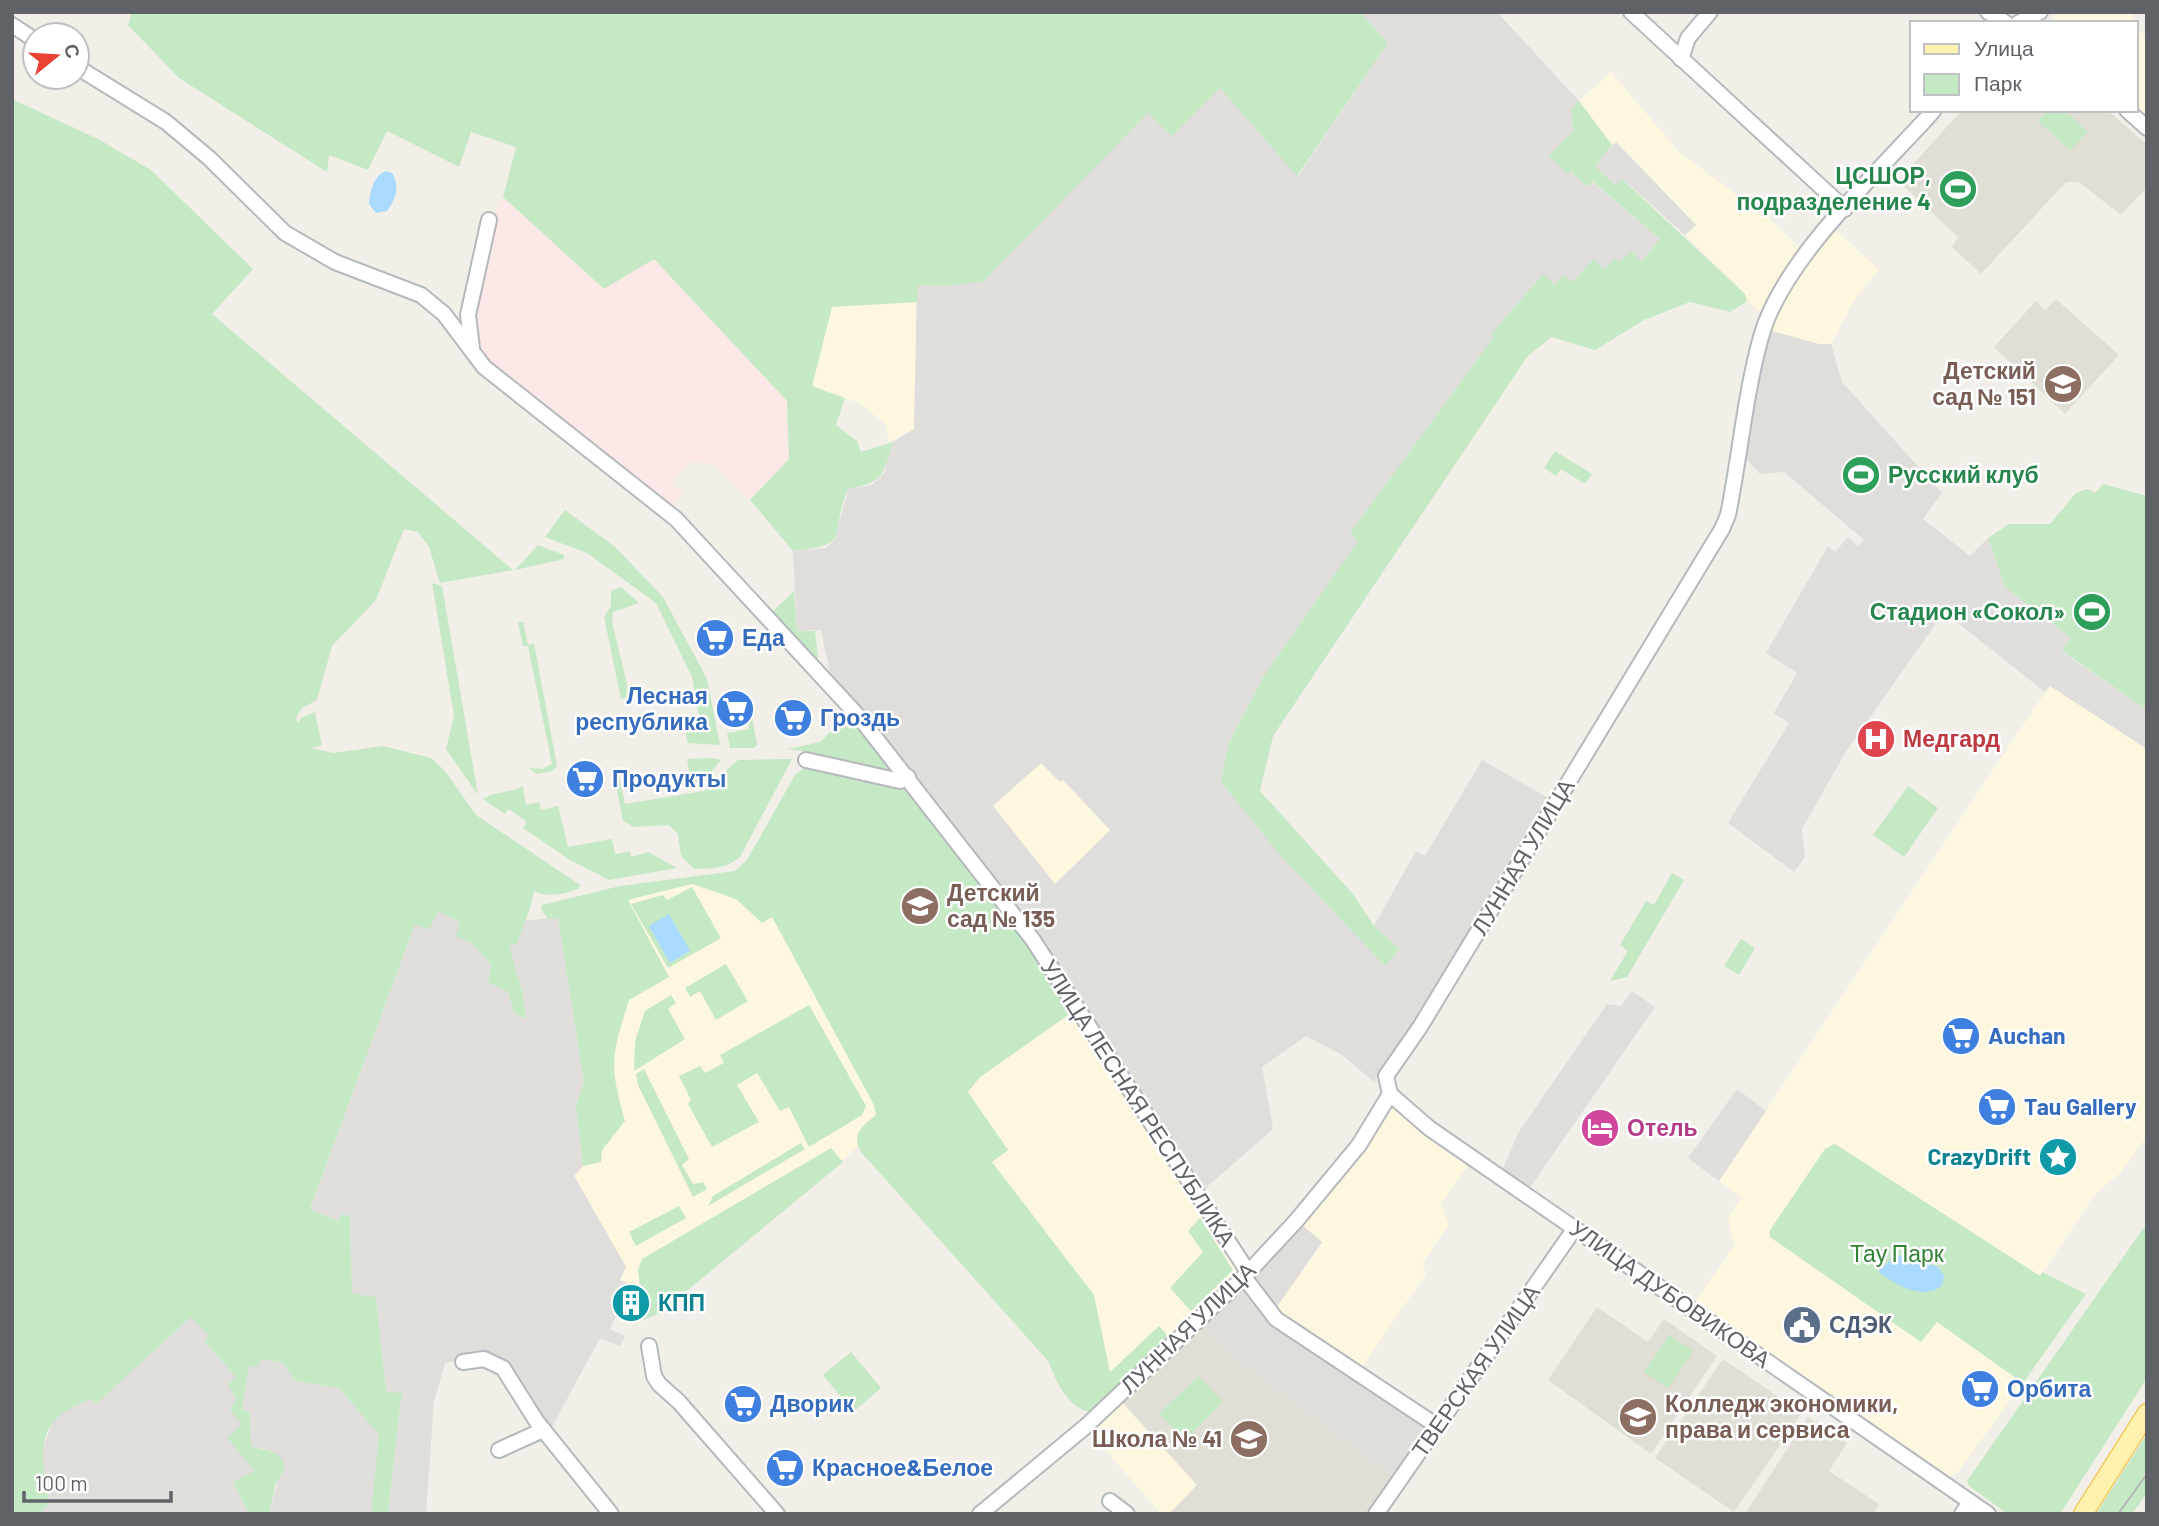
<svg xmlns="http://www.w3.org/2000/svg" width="2159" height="1526" font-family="Barlow,sans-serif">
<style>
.commercial{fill:#fef7e0}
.industrial{fill:#e0deda;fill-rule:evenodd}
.education{fill:#e1ded6}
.medical{fill:#fce8e6}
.green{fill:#c5e8c5}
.water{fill:#aadaff}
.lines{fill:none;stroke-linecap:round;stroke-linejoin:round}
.minor-casing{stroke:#b5b8bc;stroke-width:18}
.major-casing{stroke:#f2c960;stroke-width:21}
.minor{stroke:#fff;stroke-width:14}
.major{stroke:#fff2af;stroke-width:18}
.tram{stroke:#b6b7b8;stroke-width:2}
.labels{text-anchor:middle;stroke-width:5;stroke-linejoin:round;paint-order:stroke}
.leisure-label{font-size:23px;font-weight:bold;fill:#27864d;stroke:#fff;text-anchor:end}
.education-label{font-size:23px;font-weight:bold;fill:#785e54;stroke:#fff;text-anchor:end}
.shop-label{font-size:23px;font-weight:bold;fill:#366cbe;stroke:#fff;text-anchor:start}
.health-label{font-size:23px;font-weight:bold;fill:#be3a42;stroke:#fff;text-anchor:start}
.street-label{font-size:23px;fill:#5f6368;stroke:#fff}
.hotel-label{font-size:23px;font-weight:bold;fill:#b23c85;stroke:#fff;text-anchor:start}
.culture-label{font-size:23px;font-weight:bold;fill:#0d838f;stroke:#fff;text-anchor:end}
.park-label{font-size:23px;fill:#348238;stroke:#fff}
.service-label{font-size:23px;font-weight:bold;fill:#4e5e75;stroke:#fff;text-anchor:start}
</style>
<rect width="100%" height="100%" fill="#f1efe8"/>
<g class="commercial">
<polygon points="2058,12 2131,12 2135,23 2050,23"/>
<polygon points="2136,25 2147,40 2147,118 2136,109"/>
<polygon points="1611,72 1680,153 1741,198 1744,194 1803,251 1763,314 1747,301 1745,294 1685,235 1696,225 1617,143 1612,145 1579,101"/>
<polygon points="1834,228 1879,270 1855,299 1831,344 1819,344 1769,330 1790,283"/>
<polygon points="917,302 914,429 889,442 885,423 859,403 812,387 832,307"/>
<polygon points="2050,685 2147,749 2147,1136 2121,1172 2095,1194 2040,1276 1835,1144 1825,1149 1769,1235 1921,1342 1936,1321 2023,1383 1957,1473 1947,1477 1694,1303 1734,1246 1728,1218 1742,1197 1719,1181"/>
<polygon points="1041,763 1060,782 1063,779 1110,830 1055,885 993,806"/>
<polygon points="691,882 774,914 896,1102 859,1146 663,1309 615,1315 630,1284 620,1280 626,1267 574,1175 619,891"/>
<polygon points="1071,1013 1240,1272 1112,1393 931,1113"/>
<polygon points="1389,1108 1402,1111 1471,1161 1441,1204 1449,1224 1422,1264 1426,1274 1360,1370 1297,1329 1276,1308 1322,1243 1301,1224"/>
<polygon points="1121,1401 1197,1485 1169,1514 1161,1514 1089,1431"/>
</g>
<g class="industrial">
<path d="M1360 12H1497L1579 101 1571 109 1573 131 1567 174 1570 171 1587 186 1591 181 1660 239 1641 262H1619L1573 282 1556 285 1542 275 1491 334 1493 338 1350 533 1359 540 1263 677 1228 745 1221 782 1385 966 1400 949 1374 926 1416 851 1425 856 1482 760 1552 800 1411 1031 1395 1048 1374 1082 1342 1055 1306 1036 1262 1067 1273 1129 1201 1192 863 714 830 673 821 630 797 631 793 551 826 548 835 539 848 489 872 485 884 473 893 442 914 429 917 285 946 286 984 280 1149 112 1172 135 1220 88 1298 176 1388 43ZM1041 763 1060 782 1063 780 1110 830 1055 884 993 806Z"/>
<polygon points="1616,142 1696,225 1685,235 1623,179 1615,185 1594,165"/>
<polygon points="1769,330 1819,344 1831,344 1842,382 1942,493 1923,519 1970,556 1988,538 2005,587 2071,638 2062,652 2147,710 2147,749 2050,686 2045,692 1944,612 1845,753 1802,829 1805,857 1794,872 1728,823 1789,723 1774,713 1797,673 1766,653 1828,546 1835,552 1848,537 1858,546 1864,540 1784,472 1760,474 1744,456 1761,356"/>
<polygon points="437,910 460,922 491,965 488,982 508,992 514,1013 526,1018 523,994 508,946 517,943 524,921 558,917 584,1082 576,1106 583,1166 574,1176 626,1267 620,1280 630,1284 610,1329 625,1336 620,1346 600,1338 552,1427 542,1420 505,1367 461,1360 445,1363 434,1402 426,1514 388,1514 401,1399 404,1394 386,1393 376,1297 352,1295 350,1216 339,1221 310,1210 415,924"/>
<polygon points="1632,991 1655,1007 1529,1189 1502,1171 1518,1133 1607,1004 1621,1006"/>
<polygon points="1737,1089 1766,1111 1719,1181 1688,1158"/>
<polygon points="1301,1224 1322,1242 1276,1308 1297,1329 1433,1421 1394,1477 1248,1368 1244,1368 1201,1322"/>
<polygon points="192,1316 209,1336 204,1341 236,1377 236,1399 255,1471 233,1482 249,1514 39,1514 49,1504 41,1453 54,1419 68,1407 91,1399 96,1404"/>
<polygon points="265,1359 283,1363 295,1381 339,1388 380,1436 371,1514 258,1514 269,1513 278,1480 272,1451 251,1446 250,1412 242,1410 249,1366"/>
</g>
<g class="education">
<polygon points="1962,110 2107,110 2147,145 2147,187 2121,215 2079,182 2066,182 1981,274 1952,247 1958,237 1898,181"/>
<polygon points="2056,299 2119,355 2065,414 1994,347 2036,301 2045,310"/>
<polygon points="1597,1307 1648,1342 1664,1319 1717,1356 1651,1454 1548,1380"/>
<polygon points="1201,1322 1244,1368 1248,1368 1394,1477 1369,1514 1169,1514 1197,1485 1121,1401"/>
<polygon points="1723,1359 1802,1413 1734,1512 1655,1458"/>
<polygon points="1808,1417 1847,1443 1829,1471 1879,1504 1873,1514 1745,1514"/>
</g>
<polygon class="medical" points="503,197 604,289 654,259 787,401 789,459 750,500 714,465 693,461 671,483 683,494 671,509 492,367 476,346 472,310 492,219"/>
<g class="green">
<path d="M132 12H1360L1388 43 1297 176 1220 88 1172 136 1148 113 984 281 946 286 918 285 917 302 832 307 812 386 845 398 836 425 857 441 861 452 893 442C883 476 884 482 848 489 828 534 855 545 793 551L750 500 789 459 787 401 654 259 604 289 503 197 516 147 471 132 459 167 387 131 368 170 329 155 327 172 179 78 128 25Z"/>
<path d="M12 99 98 139 151 170 253 269 212 314 513 570 440 583 429 547 418 532 404 529 376 600 332 646 317 700 302 708 296 718 298 723 301 718 315 712 322 745 311 748 333 753 383 746 431 758 445 771 476 815 580 885 578 889C564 894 548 898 534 891 531 911 523 925 517 944L509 946 523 994 526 1019 514 1013 508 992 488 982 491 965 472 943 456 936 460 922 438 911 429 930 415 924 310 1209 338 1221 341 1214 350 1216 352 1294 376 1297 386 1392 404 1393 401 1399 388 1514H371L379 1435 339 1388 295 1381 283 1363 266 1359 259 1362 257 1367 249 1366 242 1410 250 1412 251 1446C266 1452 283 1449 285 1469L276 1483 269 1513 249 1514 233 1482 255 1471 227 1438 242 1424 230 1410 236 1399 228 1384 236 1377 204 1341 209 1336 191 1317 96 1404 91 1399C32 1420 41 1452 49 1504L39 1514H12Z"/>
<polygon points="1579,101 1612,145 1595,166 1615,185 1622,179 1745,294 1747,301 1730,312 1690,302 1644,320 1595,350 1551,337 1527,357 1273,736 1260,791 1353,894 1374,926 1400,949 1385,966 1281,856 1221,782 1228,745 1263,677 1358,541 1350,533 1493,338 1491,334 1543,274 1555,285 1564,275 1573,282 1593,259 1605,269 1615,258 1619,262 1632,251 1641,262 1660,239 1592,181 1587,187 1571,171 1567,174 1549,156 1573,131 1571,109"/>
<polygon points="2047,110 2064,110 2088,132 2070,151 2038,121"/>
<polygon points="1555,451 1592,474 1585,484 1561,469 1556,476 1544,468"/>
<polygon points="2103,484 2147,496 2147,710 2062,651 2071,638 2005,587 1988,538 2009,524 2050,524 2076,493 2087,489 2095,493"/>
<polygon points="565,510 615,547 663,597 707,679 720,745 688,743 685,729 690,719 699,717 692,677 656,603 587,553 545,537"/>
<polygon points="538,545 564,555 564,559 515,570"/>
<polygon points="432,583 442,586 478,795 446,749 454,716"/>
<polygon points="621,587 639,603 613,612 612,622 630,696 621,699 604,617 611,606 611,591"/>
<polygon points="794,591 797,631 815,631 818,657 814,659 770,614"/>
<polygon points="518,622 523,622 528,645 534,643 557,766 552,771 536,774 529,768 542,769 552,764 528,646 523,646"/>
<polygon points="850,713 895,771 893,773 816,753 788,749 820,742"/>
<polygon points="752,717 757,744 754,748 730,748 727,733 749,729 748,718"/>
<polygon points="712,758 721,760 704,781 691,784 687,759"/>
<path d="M792 759 740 857C726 869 712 868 694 869L681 856 678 834 669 825 634 827 623 821 613 770 618 769 625 804 704 791 738 760Z"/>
<path d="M806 766 907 788 1028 942 1071 1013 980 1077 968 1092 1008 1150 992 1162 1094 1295 1110 1372 1159 1326 1171 1339 1092 1412C1070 1411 1055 1381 1049 1362L861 1152C851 1134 862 1126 876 1115L874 1105 772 917 762 923 736 899 692 884 628 900 669 977 629 1000C611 1058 609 1063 625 1121L602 1150 601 1162 583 1166 576 1106 584 1082 558 918 548 919 541 909 542 905 620 886 735 871 747 860 795 775Z"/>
<path d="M523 786 526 805 539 802 541 810 558 806 568 847 612 839 615 854 630 851 631 857 648 852 677 868 609 880 570 860 523 828 527 822 509 809 505 814 483 799C492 792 511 793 523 786Z"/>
<polygon points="1908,786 1938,808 1904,857 1873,835"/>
<polygon points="1672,873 1684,880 1627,977 1610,981 1628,951 1620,945 1646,901 1654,905"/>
<polygon points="692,887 721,938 668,968 631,904 663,895 667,900"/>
<polygon points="1741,939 1755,948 1739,975 1724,966"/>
<polygon points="726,964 748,1001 716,1020 700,991 690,997 685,988"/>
<polygon points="671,995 676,1003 668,1009 685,1039 634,1071 635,1041 645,1011"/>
<polygon points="809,1005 866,1106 862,1115 809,1147 789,1107 780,1111 757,1073 737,1085 759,1122 712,1147 688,1104 691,1100 679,1076 700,1066 705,1073 724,1063 720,1055"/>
<polygon points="644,1069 689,1159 682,1165 693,1184 703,1182 707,1189 693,1197 638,1085 636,1074"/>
<polygon points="801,1143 805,1149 708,1206 713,1196"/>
<polygon points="1835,1144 2040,1276 2042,1272 2086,1294 2023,1383 1937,1322 1921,1342 1770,1237 1770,1230 1825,1149"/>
<polygon points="831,1148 843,1162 660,1313 644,1320 638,1270 642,1259"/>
<polygon points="679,1206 686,1218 636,1246 629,1232"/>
<polygon points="1200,1218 1233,1270 1191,1311 1170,1288 1203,1252 1188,1231"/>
<polygon points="2147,1223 2147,1378 2060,1514 2008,1514 1969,1486 1967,1481"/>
<polygon points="1669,1335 1693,1351 1668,1388 1644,1372"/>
<polygon points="851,1352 881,1388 853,1412 823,1375"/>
<polygon points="1198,1376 1223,1402 1185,1440 1159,1414"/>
<polygon points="2147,1434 2147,1493 2132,1514 2096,1514"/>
</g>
<g class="water">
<path d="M386 171 392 173C400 187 396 198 387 211L376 213 369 204C370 192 373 176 386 171Z"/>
<polygon points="669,914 690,951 670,963 649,926"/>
<path d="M1896 1255 1938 1267 1944 1276 1942 1285C1923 1302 1896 1284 1878 1272Z"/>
</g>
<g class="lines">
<g class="minor-casing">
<g id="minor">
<polyline points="1631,12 1845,209"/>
<polyline points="1988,12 2006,23"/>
<polyline points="2018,23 2040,12"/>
<polyline points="12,25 35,40"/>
<polyline points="1681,59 1688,38 1710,12"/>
<polyline points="77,67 166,122 209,158 285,233 335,262 421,295 444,314 484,367 676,519 860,718 1033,940 1248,1272"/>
<polyline points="2127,110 2147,128"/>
<polyline points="472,348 468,315 489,220"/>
<polyline points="806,760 900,781 908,777"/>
<polyline points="1390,1094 1429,1128 1988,1514"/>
<polyline points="1244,1277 1276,1319 1437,1426"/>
<polyline points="649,1346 654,1376 659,1384 679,1402 777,1514"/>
<polyline points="463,1362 484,1359 503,1368 537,1422 611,1514"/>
<polyline points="499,1450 543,1430"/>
<polyline points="1110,1501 1127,1514"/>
<path d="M980 1514 1085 1427 1244 1277 1296 1221 1359 1145 1390 1094 1386 1076 1420 1027 1722 529 1728 515C1740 456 1745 394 1761 337 1782 259 1880 171 1934 110"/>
<polyline points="1376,1514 1575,1228"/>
<polyline points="1962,1514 1970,1502"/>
</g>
</g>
<g class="major-casing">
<polyline id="major" points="2083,1514 2147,1413"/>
</g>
<use href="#minor" class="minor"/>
<use href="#major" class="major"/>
<polyline class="tram" points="2118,1514 2147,1474"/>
</g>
<defs>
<g id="stadium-disc" transform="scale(2.0125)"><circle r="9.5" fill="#2e9e5b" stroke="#fff"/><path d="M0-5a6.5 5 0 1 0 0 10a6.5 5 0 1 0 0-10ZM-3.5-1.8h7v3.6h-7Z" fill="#fff"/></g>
<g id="school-disc" transform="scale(2.0125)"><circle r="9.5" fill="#8d6e63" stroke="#fff"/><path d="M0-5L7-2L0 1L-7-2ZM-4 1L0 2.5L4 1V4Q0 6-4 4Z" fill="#fff"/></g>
<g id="supermarket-disc" transform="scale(2.0125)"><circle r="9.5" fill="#3f7fe0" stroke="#fff"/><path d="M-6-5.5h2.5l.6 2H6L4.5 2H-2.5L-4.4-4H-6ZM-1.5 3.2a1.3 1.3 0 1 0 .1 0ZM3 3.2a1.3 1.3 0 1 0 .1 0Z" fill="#fff"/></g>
<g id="hospital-disc" transform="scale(2.0125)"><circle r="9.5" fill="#e0444e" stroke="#fff"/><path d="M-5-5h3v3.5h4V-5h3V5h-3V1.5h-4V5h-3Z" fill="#fff"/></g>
<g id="hotel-disc" transform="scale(2.0125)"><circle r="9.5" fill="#d1479c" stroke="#fff"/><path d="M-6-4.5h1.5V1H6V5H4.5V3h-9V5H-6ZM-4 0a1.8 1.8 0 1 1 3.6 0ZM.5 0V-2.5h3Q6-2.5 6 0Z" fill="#fff"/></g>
<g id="sight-disc" transform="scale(2.0125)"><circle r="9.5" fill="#0f9aa8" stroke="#fff"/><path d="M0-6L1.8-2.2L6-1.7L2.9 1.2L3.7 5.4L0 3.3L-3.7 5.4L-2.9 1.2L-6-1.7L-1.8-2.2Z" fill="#fff"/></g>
<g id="building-disc" transform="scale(2.0125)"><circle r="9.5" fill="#0f9aa8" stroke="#fff"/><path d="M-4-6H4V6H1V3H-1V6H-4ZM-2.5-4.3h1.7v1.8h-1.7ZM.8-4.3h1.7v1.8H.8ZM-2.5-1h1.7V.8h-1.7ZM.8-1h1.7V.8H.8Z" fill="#fff"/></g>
<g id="civic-disc" transform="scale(2.0125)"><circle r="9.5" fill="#5c6f8a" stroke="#fff"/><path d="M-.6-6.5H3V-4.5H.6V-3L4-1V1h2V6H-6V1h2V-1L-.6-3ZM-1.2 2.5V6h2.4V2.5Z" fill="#fff"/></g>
<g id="university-disc" transform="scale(2.0125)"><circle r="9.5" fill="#8d6e63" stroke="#fff"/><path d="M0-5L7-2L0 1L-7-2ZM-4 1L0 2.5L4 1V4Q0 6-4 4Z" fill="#fff"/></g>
</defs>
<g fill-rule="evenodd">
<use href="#stadium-disc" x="1958" y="189"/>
<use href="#school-disc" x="2063" y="384"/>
<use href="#stadium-disc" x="1861" y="475"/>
<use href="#stadium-disc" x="2092" y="612"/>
<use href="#supermarket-disc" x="715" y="638"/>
<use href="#supermarket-disc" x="735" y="709"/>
<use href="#supermarket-disc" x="793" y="718"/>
<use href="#hospital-disc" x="1876" y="739"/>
<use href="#supermarket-disc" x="585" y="779"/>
<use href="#school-disc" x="920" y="906"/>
<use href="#supermarket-disc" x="1961" y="1036"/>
<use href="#supermarket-disc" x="1997" y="1107"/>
<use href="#hotel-disc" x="1600" y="1128"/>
<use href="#sight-disc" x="2058" y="1157"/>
<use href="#building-disc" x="631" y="1303"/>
<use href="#civic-disc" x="1802" y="1325"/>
<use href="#supermarket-disc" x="1980" y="1389"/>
<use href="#supermarket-disc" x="743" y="1404"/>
<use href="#university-disc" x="1638" y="1417"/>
<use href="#school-disc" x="1249" y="1439"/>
<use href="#supermarket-disc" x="785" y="1468"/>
</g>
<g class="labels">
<g class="leisure-label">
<text x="1931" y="184">ЦСШОР,<tspan x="1931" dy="26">подразделение 4</tspan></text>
<text x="1888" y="483" text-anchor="start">Русский клуб</text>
<text x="2065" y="620">Стадион «Сокол»</text>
</g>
<g class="education-label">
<text x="2036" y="379">Детский<tspan x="2036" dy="26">сад № 151</tspan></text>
<text x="947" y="901" text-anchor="start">Детский<tspan x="947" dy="26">сад № 135</tspan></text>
<text x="1665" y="1412" text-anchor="start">Колледж экономики,<tspan x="1665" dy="26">права и сервиса</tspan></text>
<text x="1222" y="1447">Школа № 41</text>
</g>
<g class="shop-label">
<text x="742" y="646">Еда</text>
<text x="708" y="704" text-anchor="end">Лесная<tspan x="708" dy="26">республика</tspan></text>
<text x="820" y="726">Гроздь</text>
<text x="612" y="787">Продукты</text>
<text x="1988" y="1044">Auchan</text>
<text x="2024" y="1115">Tau Gallery</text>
<text x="2007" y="1397">Орбита</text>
<text x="770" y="1412">Дворик</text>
<text x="812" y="1476">Красное&amp;Белое</text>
</g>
<g class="health-label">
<text x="1903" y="747">Медгард</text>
</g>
<g class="street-label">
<text transform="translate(1523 857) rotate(-59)" y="8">ЛУННАЯ УЛИЦА</text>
<text transform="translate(1138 1103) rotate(57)" y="8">УЛИЦА ЛЕСНАЯ РЕСПУБЛИКА</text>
<text transform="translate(1670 1294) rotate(35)" y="8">УЛИЦА ДУБОВИКОВА</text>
<text transform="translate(1188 1328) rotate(-44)" y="8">ЛУННАЯ УЛИЦА</text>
<text transform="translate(1476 1371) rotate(-55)" y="8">ТВЕРСКАЯ УЛИЦА</text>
</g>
<g class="hotel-label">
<text x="1627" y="1136">Отель</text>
</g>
<g class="culture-label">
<text x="2031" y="1165">CrazyDrift</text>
<text x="658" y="1311" text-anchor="start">КПП</text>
</g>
<g class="park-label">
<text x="1897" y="1262">Тау Парк</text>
</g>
<g class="service-label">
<text x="1829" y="1333">СДЭК</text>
</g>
</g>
<rect width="2159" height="1526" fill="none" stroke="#5f6368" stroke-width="28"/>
<rect x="1910" y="21" width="228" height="91" fill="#ffffff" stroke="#bfc1c3" stroke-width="2"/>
<rect x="1924" y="44" width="35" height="10" fill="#fff2af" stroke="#bfc1c3" stroke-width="2"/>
<text x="1974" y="56" font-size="21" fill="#5f6368">Улица</text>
<rect x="1924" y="74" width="35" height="21" fill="#c5e8c5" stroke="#bfc1c3" stroke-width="2"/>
<text x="1974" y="91" font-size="21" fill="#5f6368">Парк</text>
<g transform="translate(56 56) rotate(72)"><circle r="33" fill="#ffffff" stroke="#bfc1c3" stroke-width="2"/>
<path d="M0-5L12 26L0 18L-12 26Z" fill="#ea4335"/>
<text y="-10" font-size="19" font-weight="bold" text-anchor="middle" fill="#5f6368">С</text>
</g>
<path d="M24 1491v10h147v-10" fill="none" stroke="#5f6368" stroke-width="3.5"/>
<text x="35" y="1491" font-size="21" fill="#5f6368" stroke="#ffffff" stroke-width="5" paint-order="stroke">100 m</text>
</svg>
